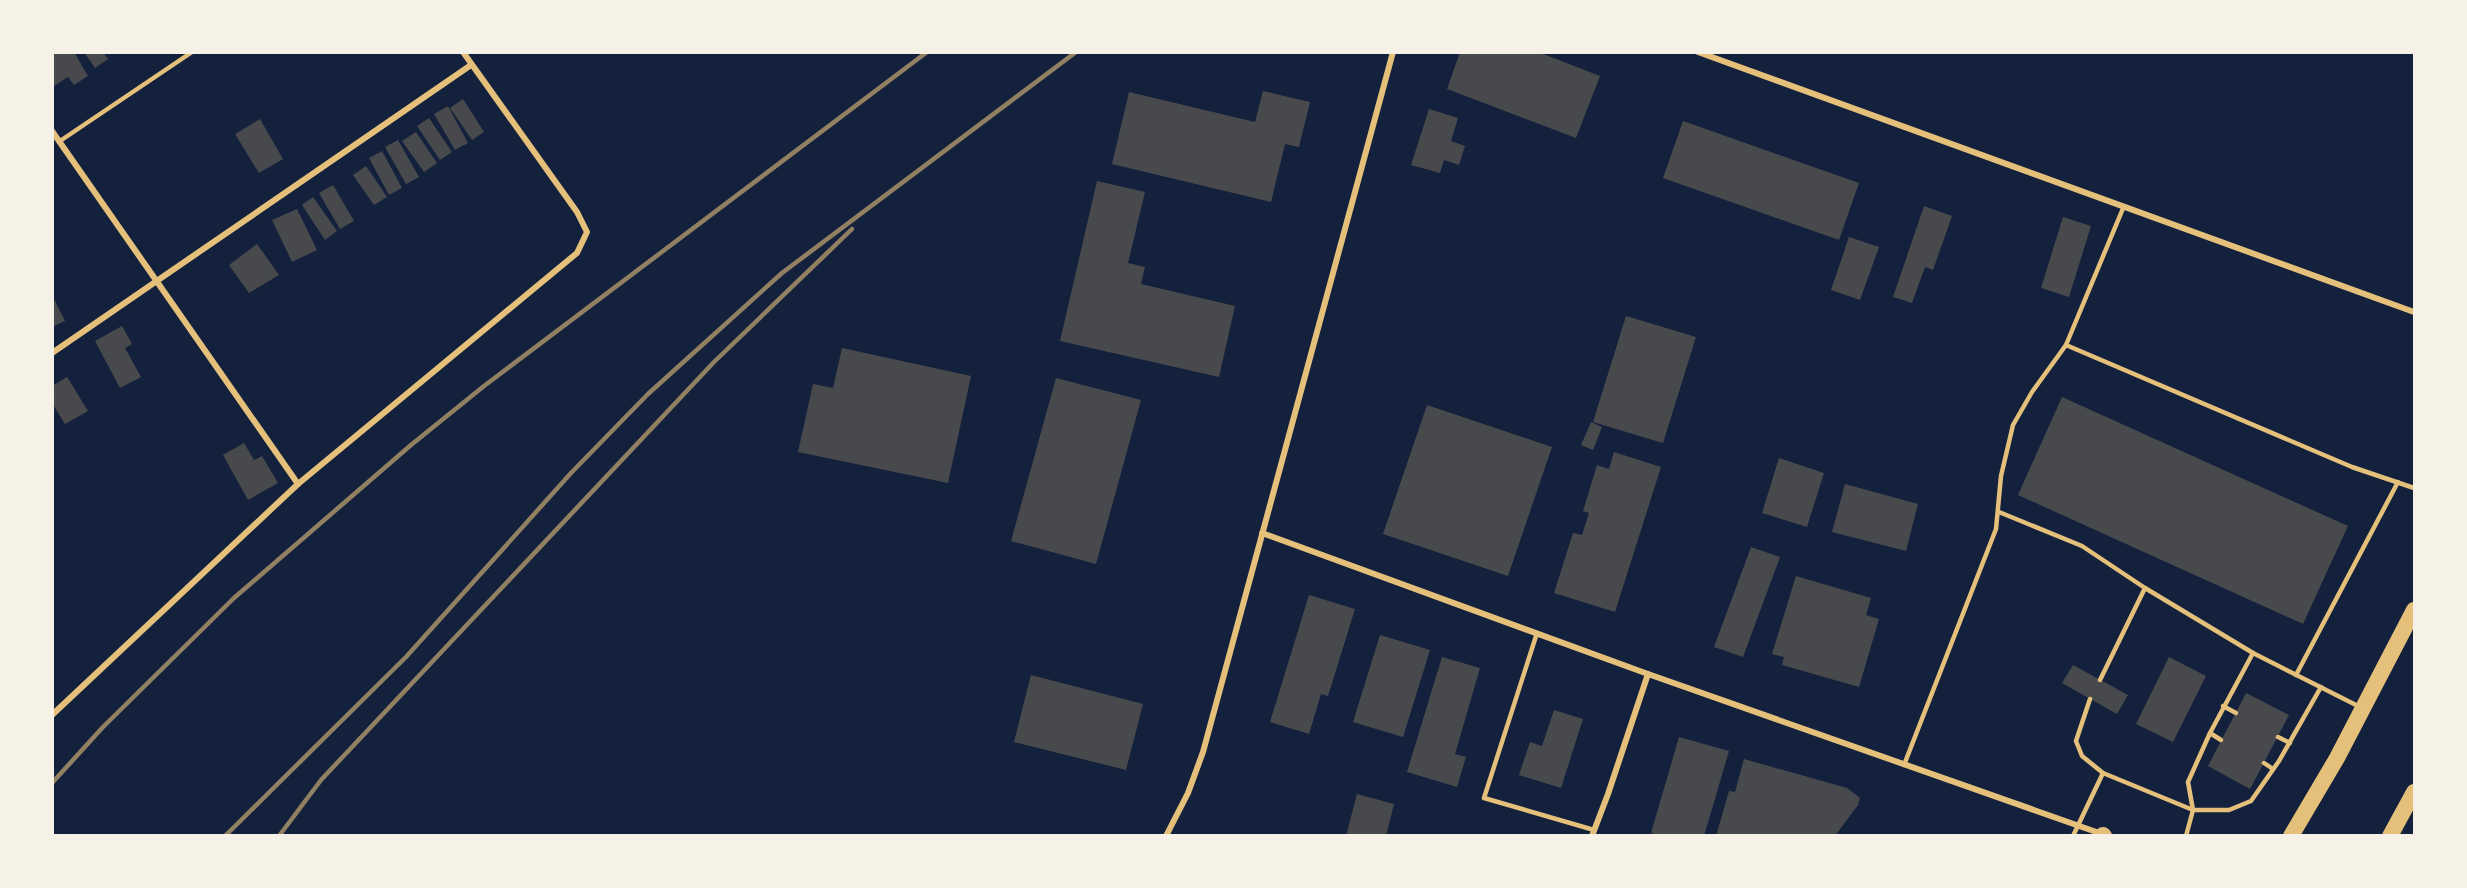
<svg xmlns="http://www.w3.org/2000/svg" width="2467" height="888" font-family="Helvetica,sans-serif">
<style>
.building{fill:#48494c}
.lines{fill:none;stroke-linecap:round;stroke-linejoin:round}
.service{stroke:#e5c07b;stroke-width:4.5}
.minor{stroke:#e5c07b;stroke-width:6}
.trunk{stroke:#e5c07b;stroke-width:16}
.rail{stroke:#918062;stroke-width:4.5}
</style>
<rect width="100%" height="100%" fill="#14213d"/>
<g class="building">
<polygon points="52,52 74,52 88,76 74,85 68,77 54,86"/>
<polygon points="84,52 103,52 108,59 95,68"/>
<polygon points="1460,52 1538,52 1600,76 1576,138 1447,89"/>
<polygon points="1263,91 1310,102 1299,147 1285,144 1271,202 1112,164 1129,92 1255,122"/>
<polygon points="463,99 484,132 472,140 450,108"/>
<polygon points="448,106 468,143 455,150 434,114"/>
<polygon points="1429,109 1458,118 1451,141 1465,146 1459,165 1444,160 1440,173 1411,165"/>
<polygon points="429,118 452,152 440,160 417,126"/>
<polygon points="260,119 283,159 259,173 235,134"/>
<polygon points="1683,121 1859,183 1839,240 1663,178"/>
<polygon points="416,132 437,163 424,172 402,141"/>
<polygon points="398,140 419,177 406,184 385,147"/>
<polygon points="382,151 402,188 389,195 369,158"/>
<polygon points="366,166 387,197 374,205 353,175"/>
<polygon points="1097,181 1145,192 1128,263 1145,267 1141,284 1235,306 1219,377 1060,341"/>
<polygon points="333,185 354,221 340,229 319,193"/>
<polygon points="313,197 337,231 325,240 302,205"/>
<polygon points="1924,206 1952,216 1933,270 1925,267 1912,303 1893,297"/>
<polygon points="297,209 317,250 292,262 272,220"/>
<polygon points="2063,217 2091,226 2069,297 2041,288"/>
<polygon points="1849,237 1879,247 1860,300 1831,290"/>
<polygon points="257,244 279,275 249,293 229,265"/>
<polygon points="52,295 65,321 52,327"/>
<polygon points="1626,316 1696,337 1663,443 1593,422"/>
<polygon points="122,326 132,344 125,348 141,377 120,388 95,341"/>
<polygon points="842,348 971,376 948,483 798,452 813,384 833,388"/>
<polygon points="67,377 88,411 65,424 52,403 52,386"/>
<polygon points="1056,378 1141,400 1096,564 1011,541"/>
<polygon points="2062,397 2348,526 2303,624 2018,495"/>
<polygon points="1427,405 1552,447 1508,576 1383,534"/>
<polygon points="1591,422 1602,427 1593,450 1581,445"/>
<polygon points="244,443 254,460 262,456 278,483 248,500 223,455"/>
<polygon points="1614,452 1661,467 1615,612 1554,593 1573,533 1582,535 1589,513 1583,511 1597,465 1609,469"/>
<polygon points="1779,458 1824,473 1807,527 1762,513"/>
<polygon points="1845,484 1918,504 1906,551 1832,532"/>
<polygon points="1751,547 1780,557 1743,657 1714,647"/>
<polygon points="1796,576 1871,598 1866,615 1879,619 1859,687 1782,665 1784,657 1772,654"/>
<polygon points="1309,595 1355,609 1328,696 1321,694 1309,734 1270,722"/>
<polygon points="1380,635 1430,650 1403,737 1353,722"/>
<polygon points="1442,657 1480,668 1455,754 1466,757 1457,787 1407,772"/>
<polygon points="2169,657 2206,676 2173,742 2136,724"/>
<polygon points="2073,665 2128,695 2117,714 2062,683"/>
<polygon points="1031,675 1143,704 1126,770 1014,742"/>
<polygon points="2246,693 2289,715 2250,789 2208,766"/>
<polygon points="1554,710 1583,719 1561,788 1519,775 1530,742 1542,746"/>
<polygon points="1679,737 1729,751 1704,836 1658,836 1651,833"/>
<polygon points="1744,759 1847,788 1860,798 1858,805 1835,836 1716,836 1729,791 1735,792"/>
<polygon points="1357,794 1394,804 1386,836 1346,836"/>
</g>
<g class="lines">
<g class="service">
<polyline points="60,141 192,52"/>
<polyline points="2066,345 2352,467 2414,488"/>
<polyline points="1999,512 2082,546 2145,588"/>
<polyline points="1537,633 1484,798 1594,830"/>
<polyline points="2296,675 2398,482"/>
<polyline points="2100,680 2145,588 2253,653 2358,706"/>
<polyline points="2090,699 2076,741 2082,756 2103,773 2193,810 2229,810 2251,801 2279,761 2321,687"/>
<polyline points="2223,706 2236,713"/>
<polyline points="2210,733 2221,740"/>
<polyline points="2278,737 2290,743"/>
<polyline points="2264,763 2273,769"/>
<polyline points="1904,765 1996,529 2001,476 2013,425 2032,392 2066,345 2124,206"/>
<polyline points="2073,836 2103,773"/>
<polyline points="2186,836 2193,810 2188,782 2210,733 2253,653"/>
</g>
<g class="minor">
<polyline points="1698,52 2414,312"/>
<polyline points="52,131 298,484"/>
<polyline points="52,353 471,65"/>
<polyline points="1262,533 1648,674 2102,834"/>
<polyline points="52,715 298,484 577,253 587,232 577,212 463,52"/>
<polyline points="1166,836 1188,793 1203,752 1393,52"/>
<polyline points="1592,836 1608,794 1648,674"/>
</g>
<g class="trunk">
<polyline points="2103,835 2104,836"/>
<polyline points="2291,836 2337,758 2414,610"/>
<polyline points="2390,836 2414,792"/>
</g>
<g class="rail">
<polyline points="52,783 103,727 234,598 411,445 484,386 927,52"/>
<polyline points="225,836 406,657 571,473 648,394 782,273 1076,52"/>
<polyline points="279,836 321,780 714,362 852,229"/>
</g>
</g>
<rect width="2467" height="888" fill="none" stroke="#f6f1e7" stroke-width="108"/>
</svg>
